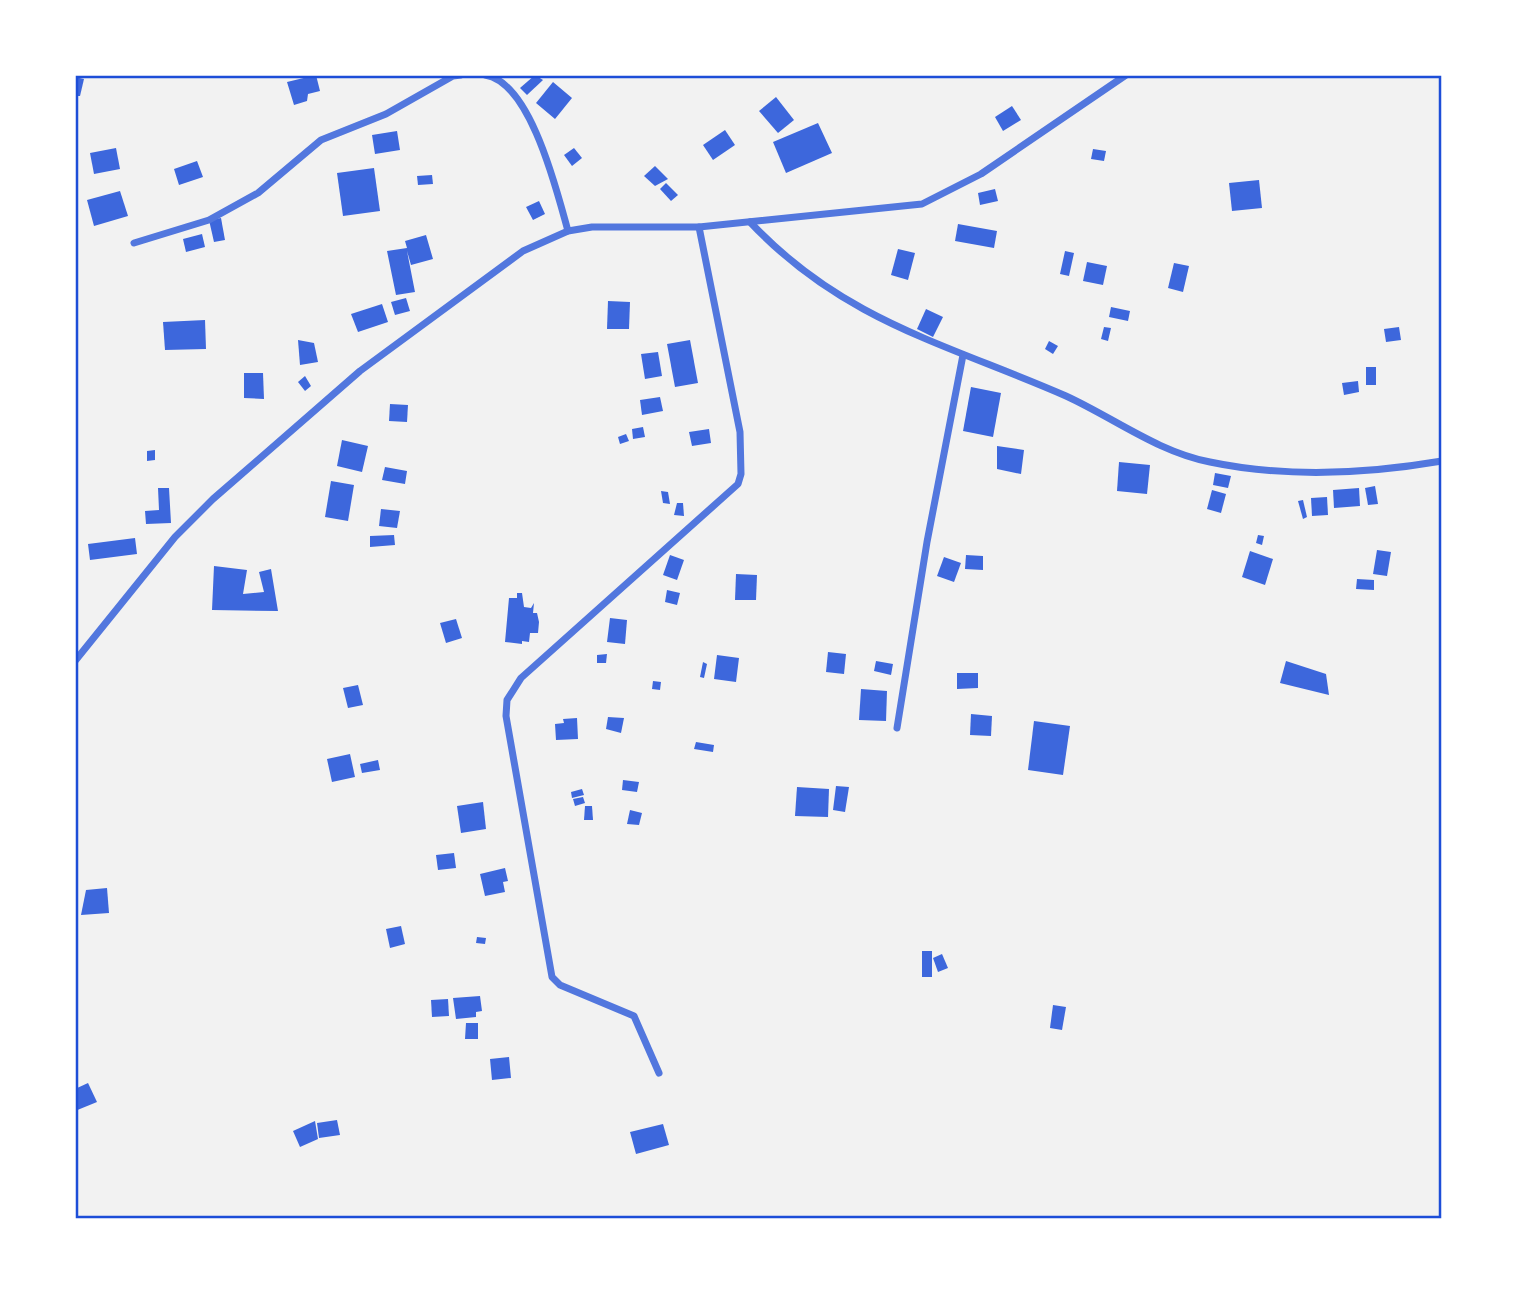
<svg xmlns="http://www.w3.org/2000/svg" width="1517" height="1294" font-family="'Alegreya Sans',sans-serif">
<style>
.building{fill:#3d67dc}
.lines{fill:none;stroke-linecap:round;stroke-linejoin:round}
.minor{stroke:#5277de;stroke-width:7}
.neatline{fill:none;stroke:#1d4ed8;stroke-width:2.5}
</style>
<rect width="100%" height="100%" fill="#f2f2f2"/>
<g class="building">
<polygon points="316,75 320,91 308,94 307,101 294,105 287,82"/>
<polygon points="535,75 543,80 527,95 520,88"/>
<polygon points="75,77 84,79 80,96 75,96"/>
<polygon points="553,82 572,98 555,119 536,103"/>
<polygon points="776,97 794,120 778,133 759,111"/>
<polygon points="1012,106 1021,120 1003,131 995,117"/>
<polygon points="818,123 832,153 786,173 773,142"/>
<polygon points="725,130 735,145 713,160 703,145"/>
<polygon points="397,131 400,150 375,154 372,135"/>
<polygon points="116,148 120,169 94,174 90,153"/>
<polygon points="574,148 582,158 572,166 564,155"/>
<polygon points="1093,149 1106,151 1104,161 1091,159"/>
<polygon points="197,161 203,177 179,185 174,169"/>
<polygon points="655,166 668,179 655,186 644,176"/>
<polygon points="374,168 380,211 343,216 337,173"/>
<polygon points="432,175 433,184 418,185 417,176"/>
<polygon points="1259,180 1262,208 1232,211 1229,183"/>
<polygon points="666,183 678,195 671,201 660,189"/>
<polygon points="995,189 998,201 980,205 978,193"/>
<polygon points="120,191 128,216 94,226 87,200"/>
<polygon points="539,201 545,214 533,220 526,207"/>
<polygon points="221,218 225,240 214,242 209,220"/>
<polygon points="958,224 997,231 994,248 955,241"/>
<polygon points="202,234 205,247 186,252 183,239"/>
<polygon points="426,235 433,259 411,265 407,251 415,292 396,295 387,251 407,248 405,241"/>
<polygon points="898,249 915,253 908,280 891,275"/>
<polygon points="1065,251 1074,253 1069,276 1060,274"/>
<polygon points="1087,262 1107,266 1103,285 1083,281"/>
<polygon points="1174,263 1189,266 1183,292 1168,288"/>
<polygon points="406,298 410,311 395,315 391,302"/>
<polygon points="608,301 630,302 629,329 607,329"/>
<polygon points="382,304 388,322 358,332 351,314"/>
<polygon points="1111,307 1130,311 1128,321 1109,317"/>
<polygon points="926,309 943,317 933,337 917,329"/>
<polygon points="205,320 206,349 165,350 163,322"/>
<polygon points="1104,327 1111,328 1108,341 1101,339"/>
<polygon points="1399,327 1401,340 1386,342 1384,329"/>
<polygon points="298,340 314,343 318,362 300,365"/>
<polygon points="690,340 698,383 675,387 667,344"/>
<polygon points="1049,341 1058,346 1053,354 1045,349"/>
<polygon points="658,352 662,376 645,379 641,354"/>
<rect x="1366" y="367" width="10" height="18"/>
<polygon points="244,373 263,373 264,399 244,398"/>
<polygon points="305,376 311,386 305,391 298,382"/>
<polygon points="1358,381 1359,392 1344,395 1342,383"/>
<polygon points="971,387 1001,393 993,437 963,431"/>
<polygon points="660,397 663,411 642,415 640,400"/>
<polygon points="390,404 408,405 407,422 389,421"/>
<polygon points="643,427 645,437 633,439 632,429"/>
<polygon points="709,429 711,443 692,446 689,432"/>
<polygon points="626,434 629,441 620,444 618,437"/>
<polygon points="342,440 368,446 362,472 337,466"/>
<polygon points="997,446 1024,450 1021,474 997,469"/>
<polygon points="155,450 155,460 147,461 147,451"/>
<polygon points="1119,462 1150,465 1147,494 1117,491"/>
<polygon points="385,467 407,471 405,484 382,480"/>
<polygon points="1215,473 1231,476 1228,488 1213,485"/>
<polygon points="331,481 354,485 348,521 325,517"/>
<polygon points="1375,486 1378,504 1368,505 1365,488"/>
<polygon points="158,488 169,488 171,523 146,524 145,511 159,510"/>
<polygon points="1359,488 1360,506 1334,508 1333,490"/>
<polygon points="1212,490 1226,494 1221,513 1207,509"/>
<polygon points="661,491 668,492 670,504 663,503"/>
<polygon points="1327,497 1328,515 1312,516 1311,498"/>
<polygon points="1303,500 1307,517 1303,519 1298,501"/>
<polygon points="677,503 683,503 684,516 674,515"/>
<polygon points="381,509 400,511 397,528 379,526"/>
<polygon points="394,535 395,545 370,547 370,536"/>
<polygon points="1258,535 1264,536 1262,545 1256,543"/>
<polygon points="135,538 137,554 90,560 88,544"/>
<polygon points="1377,550 1391,552 1387,576 1373,574"/>
<polygon points="1250,551 1273,559 1265,585 1242,577"/>
<polygon points="670,555 684,560 677,580 663,575"/>
<polygon points="966,555 983,556 983,570 965,569"/>
<polygon points="944,557 961,563 954,582 937,576"/>
<polygon points="214,566 247,570 243,594 264,592 259,572 271,569 278,611 212,610"/>
<polygon points="736,574 757,575 756,600 735,600"/>
<polygon points="1357,579 1374,580 1374,590 1356,589"/>
<polygon points="667,590 680,593 677,605 665,602"/>
<polygon points="517,593 522,593 524,607 531,608 534,603 533,613 537,613 539,622 538,633 530,633 529,642 522,641 522,644 505,642 509,598 517,598"/>
<polygon points="610,618 627,620 625,644 607,642"/>
<polygon points="456,619 462,638 446,643 440,623"/>
<polygon points="828,652 846,654 844,674 826,672"/>
<polygon points="607,654 606,663 597,663 597,655"/>
<polygon points="717,655 739,658 736,682 714,679"/>
<polygon points="876,661 893,664 891,675 874,671"/>
<polygon points="1286,661 1326,674 1329,695 1280,683"/>
<polygon points="703,662 707,664 704,678 700,677"/>
<polygon points="957,673 978,673 978,688 957,689"/>
<polygon points="653,681 661,682 660,690 652,689"/>
<polygon points="358,685 363,705 348,708 343,688"/>
<polygon points="861,689 887,691 886,721 859,720"/>
<polygon points="971,714 992,716 991,736 970,735"/>
<polygon points="608,717 624,718 621,733 606,729"/>
<polygon points="577,718 578,739 556,740 555,724 564,723 563,719"/>
<polygon points="1034,721 1070,726 1063,775 1028,770"/>
<polygon points="696,742 714,745 713,752 694,749"/>
<polygon points="350,754 355,777 332,782 327,759"/>
<polygon points="378,760 380,770 362,773 360,764"/>
<polygon points="623,780 639,782 637,792 622,790"/>
<polygon points="836,786 849,787 845,812 833,810"/>
<polygon points="797,787 829,789 828,817 795,816"/>
<polygon points="582,789 584,795 572,798 571,792"/>
<polygon points="583,797 585,803 575,806 573,799"/>
<polygon points="483,802 486,829 461,833 457,806"/>
<polygon points="585,806 592,806 593,820 584,820"/>
<polygon points="630,810 642,813 639,825 627,824"/>
<polygon points="454,853 456,868 438,870 436,855"/>
<polygon points="505,868 508,881 503,882 505,892 485,896 480,874"/>
<polygon points="107,888 109,913 81,915 86,890"/>
<polygon points="401,926 405,944 390,948 386,929"/>
<polygon points="477,937 486,938 485,944 476,943"/>
<rect x="922" y="951" width="10" height="26"/>
<polygon points="942,954 948,968 938,972 933,958"/>
<polygon points="480,996 482,1011 476,1012 476,1017 456,1019 453,998"/>
<polygon points="448,999 449,1016 432,1017 431,1000"/>
<polygon points="1053,1005 1066,1007 1062,1030 1050,1028"/>
<polygon points="466,1023 478,1023 478,1039 465,1039"/>
<polygon points="509,1057 511,1078 492,1080 490,1059"/>
<polygon points="88,1083 97,1102 75,1111 75,1089"/>
<polygon points="337,1120 340,1135 319,1138 317,1123"/>
<polygon points="315,1121 318,1139 300,1147 293,1131"/>
<polygon points="663,1124 669,1145 636,1154 630,1132"/>
</g>
<g class="lines">
<g class="minor">
<path d="M485 75C531 82 557 192 568 231"/>
<path d="M750 222C843 321 947 344 1066 396 1114 418 1158 452 1210 462 1286 478 1366 474 1442 461"/>
<polyline points="134,243 209,220 258,193 321,140 386,114 453,76 461,75"/>
<polyline points="75,661 175,537 213,499 360,371 523,251 568,231 592,227 699,227 922,204 981,174 1126,75"/>
<polyline points="897,728 927,542 963,355"/>
<polyline points="659,1073 634,1016 560,985 552,977 506,716 507,700 521,678 738,484 741,474 740,432 699,227"/>
</g>
</g>
<rect width="1517" height="1294" fill="none" stroke="#ffffff" stroke-width="154"/>
<rect x="77" y="77" width="1363" height="1140" class="neatline"/>
</svg>
